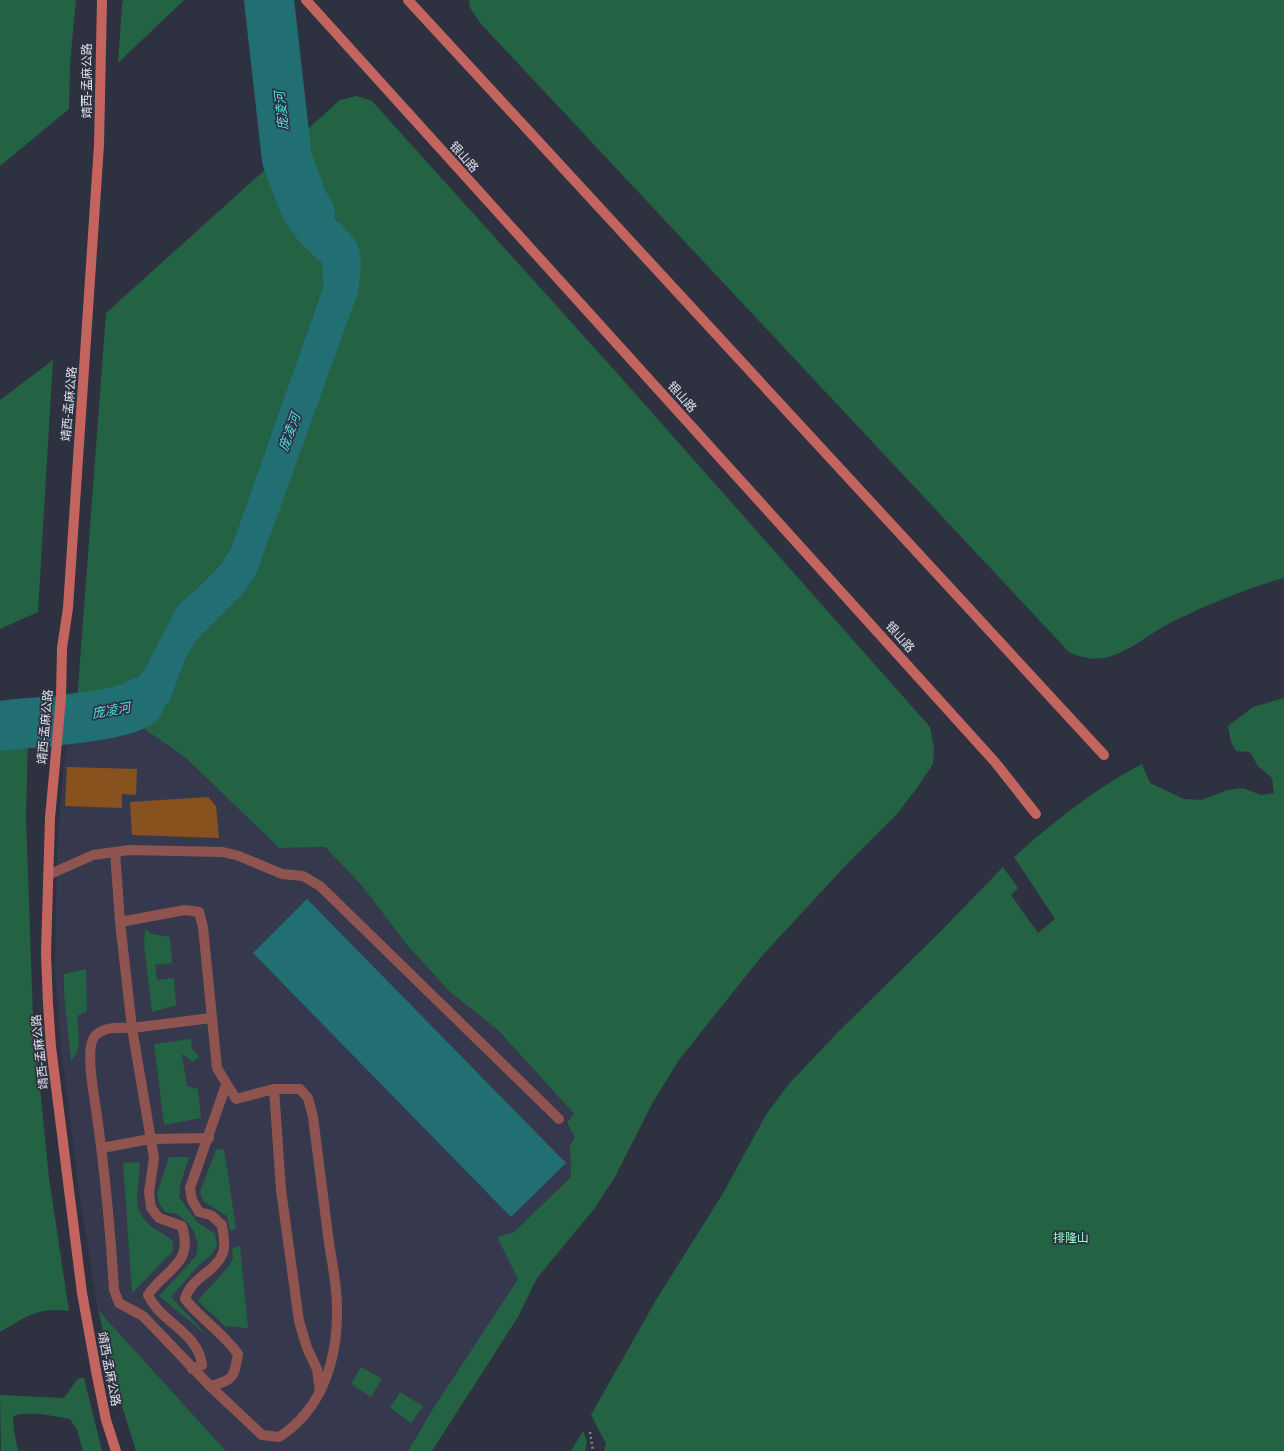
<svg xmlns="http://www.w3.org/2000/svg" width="1284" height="1451" font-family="Roboto,'Noto Sans SC',sans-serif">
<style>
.built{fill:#36394e}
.green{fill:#246244}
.water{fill:#226f73}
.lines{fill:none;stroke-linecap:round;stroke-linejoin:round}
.river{stroke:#226f73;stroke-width:50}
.building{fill:#87521e}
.path{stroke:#828491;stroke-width:2.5;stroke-dasharray:2 3;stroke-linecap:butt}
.service{stroke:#905450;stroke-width:10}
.secondary{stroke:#c4645f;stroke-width:10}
.labels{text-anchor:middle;stroke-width:3.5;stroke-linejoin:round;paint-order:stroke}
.street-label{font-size:12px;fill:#dee0ea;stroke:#2e3140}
.park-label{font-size:12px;fill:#98fbc5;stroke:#2e3140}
.water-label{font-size:13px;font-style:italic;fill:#50e0e7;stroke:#2e3140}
</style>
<rect width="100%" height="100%" fill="#2e3140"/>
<polygon class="built" points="140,726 186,758 279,848 325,847 363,887 407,945 450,992 498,1030 574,1114 575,1137 570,1145 571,1177 514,1232 497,1237 519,1279 434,1407 408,1451 226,1451 98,1310 80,1200 61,1048 55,971 57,850 64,762 70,732"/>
<g class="green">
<polygon points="0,0 76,0 70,63 69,109 0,166"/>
<polygon points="123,0 184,0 118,63 122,6"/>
<path d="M469 0H1284V578C1244 589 1206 605 1168 624 1150 634 1124 655 1104 658 1091 660 1080 657 1069 652L481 24 470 8Z"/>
<path d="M357 96 372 101 617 373 930 727 934 749 933 764 917 788 896 815 848 863 761 957 679 1060 653 1102 615 1177 594 1209 537 1278 518 1317 432 1451H408L434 1407 518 1279 497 1237 514 1232 571 1177 570 1145 575 1137 567 1122 574 1114 498 1030 450 992 407 945 363 887 325 847 279 848 186 758 140 726 170 701 186 658 196 641 244 593 256 575 273 527 358 245C336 219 314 194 302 162 300 154 300 145 299 137L340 100Z"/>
<path d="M270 165C277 206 289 237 322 263L323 287 231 548 221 564 205 581 177 606 144 670 130 688 108 697 77 702 106 313Z"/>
<polygon points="53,360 38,612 0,629 0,400"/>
<path d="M1284 698V1451H604L606 1444 591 1415 656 1300 722 1195 767 1113 789 1084 839 1031 938 934 1003 867 1018 888 1011 895 1038 933 1055 919 1014 857C1056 820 1093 790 1142 764L1150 783 1184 799 1202 800 1227 790 1243 788 1261 795 1274 793 1272 778 1258 766 1250 752 1236 751 1231 742 1228 726 1253 707Z"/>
<path d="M28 741 26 816 33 1018 49 1178 69 1311C36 1307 27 1317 0 1332V744Z"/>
<polygon points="145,929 152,934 170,937 172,963 155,965 157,980 174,978 176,1005 152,1012 144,944"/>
<path d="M86 969 87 1011 77 1016C78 1033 83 1047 71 1061L64 993V974Z"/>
<polygon points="191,1039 192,1048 199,1057 193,1062 182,1054 187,1086 198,1089 201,1118 164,1125 154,1044"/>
<polygon points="224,1149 236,1228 230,1231 227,1216 204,1202 200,1192 216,1150"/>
<polygon points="169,1157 189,1157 181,1182 179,1197 197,1222 215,1234 217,1245 212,1254 198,1266 171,1297 208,1336 159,1296 196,1256 198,1245 194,1232 188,1223 177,1214 165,1212 159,1203 157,1194"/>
<path d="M139 1162C142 1182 130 1201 144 1219 151 1230 165 1232 173 1242V1251L132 1293 123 1163Z"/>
<path d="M240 1246 248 1328 225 1326 198 1301C206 1289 230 1269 233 1258 233 1255 232 1251 232 1248Z"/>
<polygon points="98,1310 226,1451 136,1451 121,1403"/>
<polygon points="361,1367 382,1379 371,1397 351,1384"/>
<path d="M79 1378H84L102 1451H83L77 1430 70 1419C52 1416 30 1410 13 1416L14 1431 18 1451H1L0 1395 63 1398C70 1392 72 1385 79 1378Z"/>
<polygon points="400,1392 423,1406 411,1423 390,1408"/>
<polygon points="583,1431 587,1441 585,1451 571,1451"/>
</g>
<g class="water">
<path d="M299 137C302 166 313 192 332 215 339 223 356 238 358 246 363 262 360 276 358 292L256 575 244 593 196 641 186 658 170 701 156 714 140 726 70 732 77 702 108 697 130 688 144 670 177 606 205 581 221 564 231 548 323 287 322 263C285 233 278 211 270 165Z"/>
<polygon points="33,707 28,741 0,744 0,711"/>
<polygon points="307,899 566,1163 511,1217 253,953"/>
</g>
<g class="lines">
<g class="river">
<polyline points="269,0 287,159 303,202 310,214"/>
<path d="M0 726C30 722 118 718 139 703"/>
</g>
</g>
<g class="building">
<polygon points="67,767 137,769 136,795 122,794 122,808 65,806"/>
<polygon points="208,797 216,806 219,838 132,835 130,802"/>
</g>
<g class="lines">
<polyline class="path" points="590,1432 593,1451"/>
<g class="service">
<path d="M115 852 120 922 132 1028C120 1028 104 1026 95 1036 86 1046 92 1083 94 1096 104 1161 110 1225 114 1290L119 1303 143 1316 210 1386 262 1435 279 1437C323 1409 338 1358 337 1307 337 1283 331 1259 328 1235 323 1196 318 1156 313 1117L308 1098 300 1089H274L236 1099 217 1068 203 927 199 912 185 910 120 922"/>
<polyline points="48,875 93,855 115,852 129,850 223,852 239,856 282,874 303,876 320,886 559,1119"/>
<polyline points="274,1089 281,1190 299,1321 307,1348 317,1369 320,1392"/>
<polyline points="102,1148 150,1139 209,1138"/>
<path d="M192 1369 202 1365C198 1332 161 1323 148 1295 166 1268 194 1265 182 1226L159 1218 151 1208 149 1192 154 1158 132 1028 211 1018"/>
<path d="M210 1386C234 1380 234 1377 238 1354 222 1332 202 1320 185 1299 191 1277 215 1273 223 1253 226 1245 223 1233 222 1225L211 1215 199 1212 192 1200 190 1188 226 1085"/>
</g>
<g class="secondary">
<polyline points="102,0 99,145 68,608 62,648 61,698 50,818 46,953 48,1003 51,1047 82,1293 97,1376 106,1420 116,1451"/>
<polyline points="306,0 995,762 1036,814"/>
<polyline points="408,0 1104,755"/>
</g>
</g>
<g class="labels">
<g class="street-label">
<text transform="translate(87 81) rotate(-90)" y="4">靖西-孟麻公路</text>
<text transform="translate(464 157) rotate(48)" y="4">银山路</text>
<text transform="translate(682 397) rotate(48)" y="4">银山路</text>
<text transform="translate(69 404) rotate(-85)" y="4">靖西-孟麻公路</text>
<text transform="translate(900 637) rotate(48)" y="4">银山路</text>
<text transform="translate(45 727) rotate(-85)" y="4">靖西-孟麻公路</text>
<text transform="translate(40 1052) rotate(-96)" y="4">靖西-孟麻公路</text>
<text transform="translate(109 1369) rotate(79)" y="4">靖西-孟麻公路</text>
</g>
<g class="park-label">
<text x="1071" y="1242">排隆山</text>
</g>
<g class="water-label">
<text transform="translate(281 111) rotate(-96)" y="5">庞凌河</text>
<text transform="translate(289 432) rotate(-70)" y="5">庞凌河</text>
<text transform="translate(111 710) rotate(-10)" y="5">庞凌河</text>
</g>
</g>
</svg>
